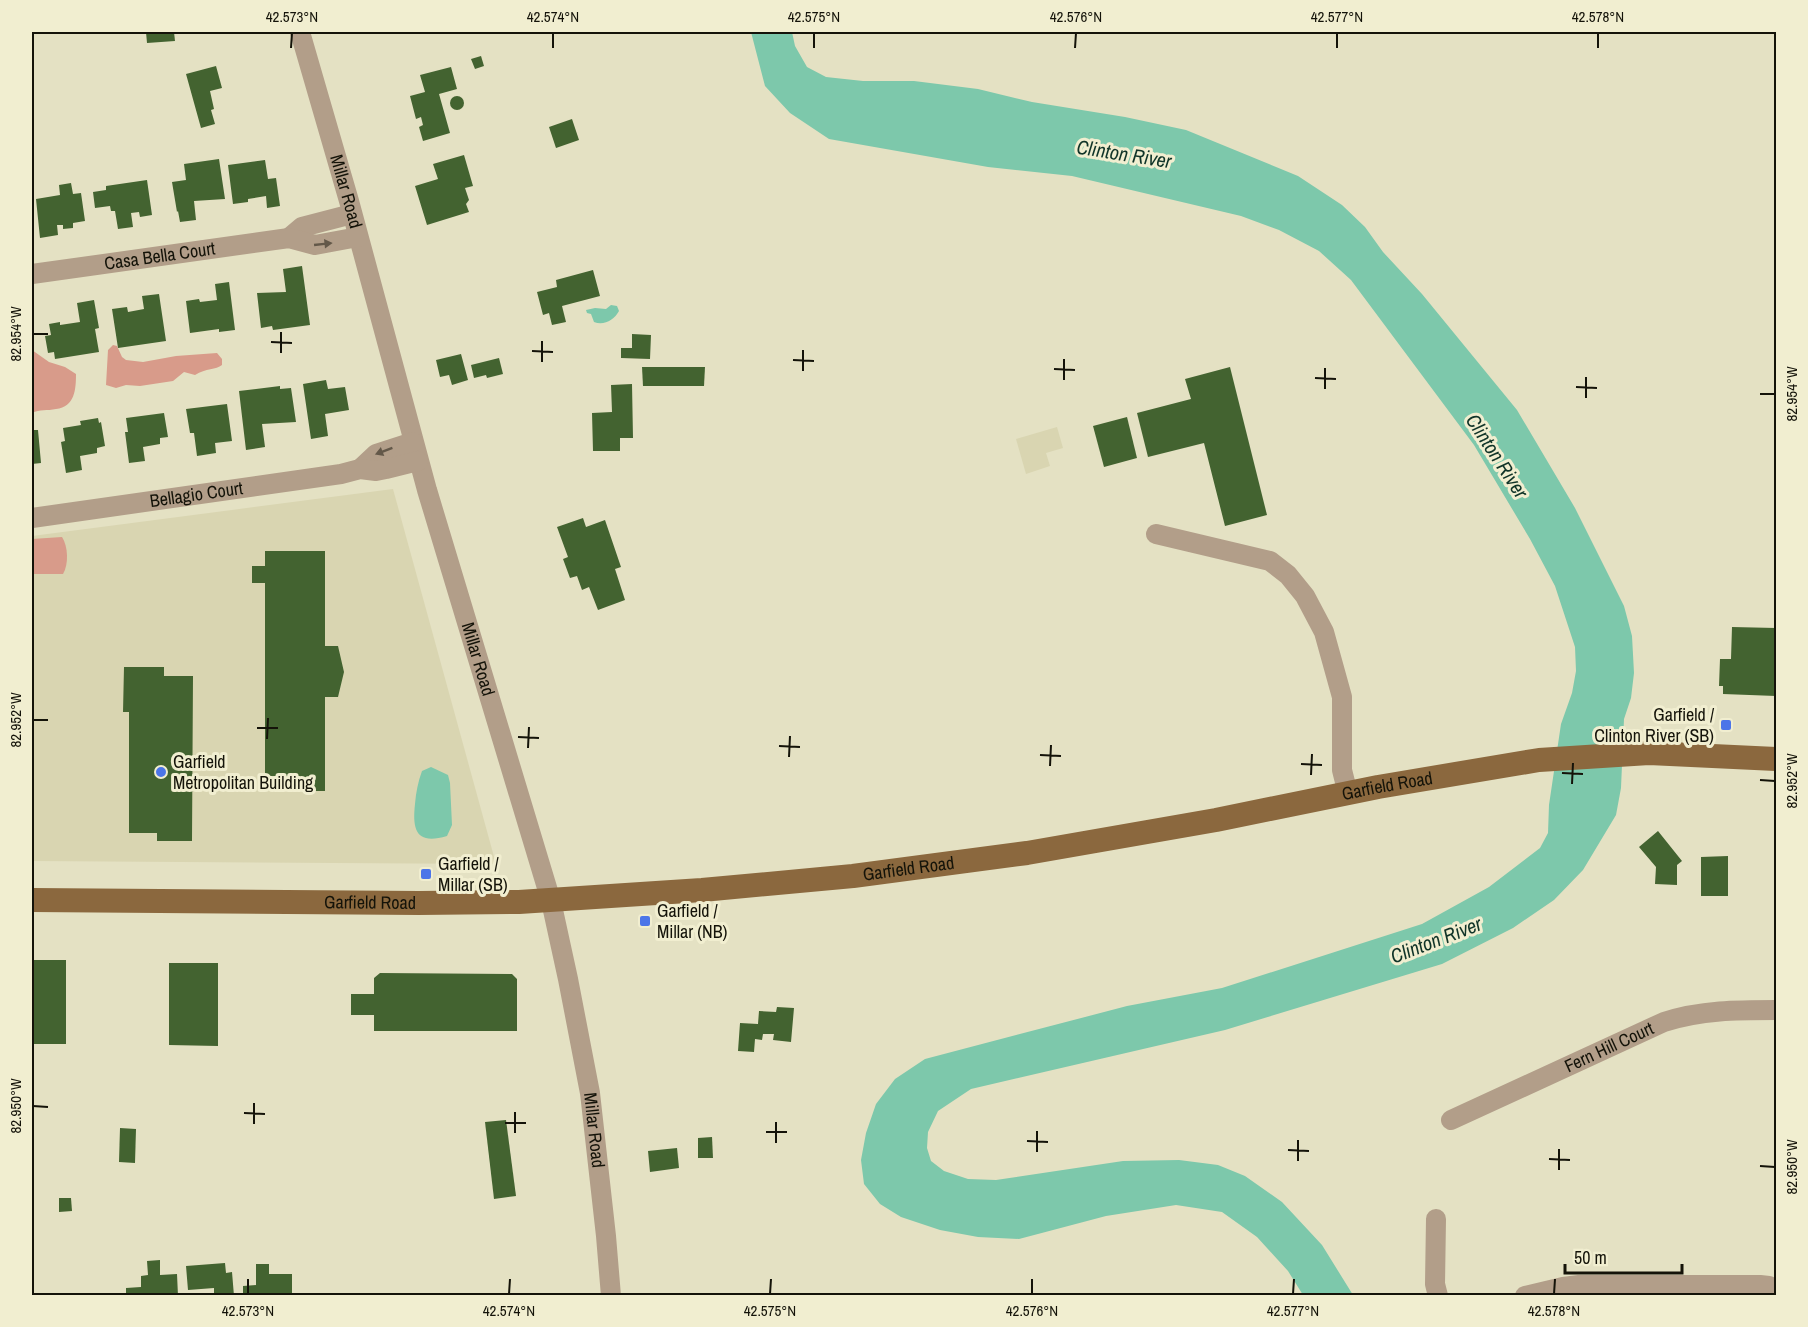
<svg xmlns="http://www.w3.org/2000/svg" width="1808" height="1327" font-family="'Archivo Narrow',sans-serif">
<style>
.built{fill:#d9d5b1}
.green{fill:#d89b8a}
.water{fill:#7dc8ab}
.building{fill:#436330}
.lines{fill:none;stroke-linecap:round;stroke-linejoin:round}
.minor{stroke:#b29e89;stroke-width:20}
.major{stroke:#8b683e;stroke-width:24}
.oneway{fill:#635849}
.ticks{fill:none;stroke:#141309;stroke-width:2}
.poi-dot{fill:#4c75e8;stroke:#f1eed0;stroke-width:2}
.labels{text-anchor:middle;stroke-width:6;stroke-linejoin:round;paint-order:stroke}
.street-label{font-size:18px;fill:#141309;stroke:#f1eed0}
.poi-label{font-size:18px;fill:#141309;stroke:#f1eed0;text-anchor:start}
.water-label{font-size:20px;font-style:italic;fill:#103428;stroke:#f1eed0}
.neatline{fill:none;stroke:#141309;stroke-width:2}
.ticks-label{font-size:15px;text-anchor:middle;fill:#141309}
</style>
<rect width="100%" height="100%" fill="#e4e1c3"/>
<g class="built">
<polygon points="1057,427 1063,448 1046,453 1050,466 1026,474 1016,439"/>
<polygon points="393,489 496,864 32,861 32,536"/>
</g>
<g class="green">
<path d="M113 345 117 346 122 357 126 360 143 362 176 356 217 353 222 359V365C216 370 206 368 195 375L184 372 173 381 140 386 126 385 116 388 106 385 108 350Z"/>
<path d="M32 350 49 362 65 367 76 374C76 389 75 407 56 409 47 411 40 409 32 413Z"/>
<path d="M62 537C68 546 69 564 63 574H32V539Z"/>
</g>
<g class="water">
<polygon points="751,32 792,32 795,46 807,67 826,77 863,81 914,81 978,89 1032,102 1125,117 1186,130 1298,176 1342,205 1365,227 1383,252 1422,294 1517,410 1575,508 1624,606 1632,636 1634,673 1631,698 1624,719 1621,788 1616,815 1583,870 1554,900 1513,928 1442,964 1225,1030 971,1089 938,1111 928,1132 927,1148 931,1161 944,1171 968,1179 996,1180 1123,1161 1179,1160 1218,1165 1245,1176 1282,1202 1322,1245 1353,1295 1303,1295 1288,1271 1257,1237 1222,1212 1176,1205 1106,1216 1019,1239 978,1237 940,1230 901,1217 880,1204 864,1184 861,1160 866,1133 876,1104 895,1079 925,1059 1127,1006 1222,988 1422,924 1489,887 1540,848 1548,833 1549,805 1561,724 1572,693 1576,671 1575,647 1555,586 1530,539 1474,445 1351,280 1319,251 1279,230 1241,216 1072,176 988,167 829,139 790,113 765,86"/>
<path d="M611 305 617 306 619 311C614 320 604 326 594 322L591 314 587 313 586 310 595 308 606 309Z"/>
<path d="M431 767 448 775 450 783 452 825 447 836C417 845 412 831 415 804 416 792 418 782 422 771Z"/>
</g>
<g class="building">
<polygon points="146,32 174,32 175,41 147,43"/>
<polygon points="481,56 484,66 475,69 471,59"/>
<polygon points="216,66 222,88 210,91 214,109 211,110 215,124 201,128 186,74"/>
<polygon points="451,67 457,89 439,94 450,133 423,141 419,127 423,125 421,117 416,119 410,96 425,92 420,75"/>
<circle cx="457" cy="103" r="7"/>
<polygon points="572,119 579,140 556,148 549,127"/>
<polygon points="464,155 473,186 465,188 469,200 466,204 469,212 427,225 415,186 438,179 433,164"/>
<polygon points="219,159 225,199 194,201 196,220 180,222 178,211 177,212 172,182 186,180 184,164"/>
<polygon points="265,160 268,179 276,178 280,206 267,208 266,196 248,199 248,202 233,204 228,165"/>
<polygon points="147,180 152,215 140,217 139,212 131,213 133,227 118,229 115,211 111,211 110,206 95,208 93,192 106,190 106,186"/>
<polygon points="71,183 73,194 81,193 85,221 73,223 73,228 63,229 63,225 57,225 58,235 40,238 36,199 60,195 59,185"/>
<polygon points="302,266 310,325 273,330 272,326 261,328 257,293 286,292 283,269"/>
<polygon points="593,270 600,296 562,306 566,322 552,325 549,313 543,315 537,292 557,287 556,280"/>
<polygon points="229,282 235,330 219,332 219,329 190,333 186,301 199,299 200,302 217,300 215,284"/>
<polygon points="159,294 166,341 118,348 112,309 127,307 128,312 144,309 142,296"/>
<polygon points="94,300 99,328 95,329 99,352 55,359 54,352 48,353 45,336 51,335 49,324 60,322 60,325 80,322 77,303"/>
<polygon points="632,334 651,335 650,359 621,358 621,348 632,348"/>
<polygon points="461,354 468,380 452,385 449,375 440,377 436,360"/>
<polygon points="499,358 503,374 487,378 486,375 474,378 471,365"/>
<polygon points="642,367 705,367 704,386 643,386"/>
<polygon points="1230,367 1267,515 1225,526 1204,443 1148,457 1137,413 1191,399 1185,379"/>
<polygon points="326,380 328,389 345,387 349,410 325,414 328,436 311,439 303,384"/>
<polygon points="632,384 633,438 620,438 620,451 593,451 592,413 612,412 611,385"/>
<polygon points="280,386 280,389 291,388 296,422 262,424 265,447 246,450 239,391"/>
<polygon points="227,404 232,441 215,443 216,453 197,456 194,433 190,433 186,409"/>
<polygon points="164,413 168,437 160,438 160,444 143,447 145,461 129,463 125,432 128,432 126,418"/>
<polygon points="1127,417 1137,458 1104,467 1093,426"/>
<polygon points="98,418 99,423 101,422 105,446 97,448 97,453 80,456 82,470 66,473 61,442 65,441 63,428 81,425 80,421"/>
<polygon points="32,430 38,430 41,463 32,464"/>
<polygon points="583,518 586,527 605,520 621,567 615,569 625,600 598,610 589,587 582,590 577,576 570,578 563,559 568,557 557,527"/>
<polygon points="265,551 325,551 325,646 338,646 344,672 338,697 325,697 325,791 265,791 265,583 252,583 252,566 265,566"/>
<polygon points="1732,627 1776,628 1776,696 1723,694 1723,686 1719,686 1720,659 1731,659"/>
<polygon points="124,667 164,667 164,676 193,676 192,841 157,841 157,833 129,833 129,712 123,712"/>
<polygon points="1658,831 1682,861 1677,865 1677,885 1655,884 1656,867 1639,847"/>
<polygon points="1728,856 1728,896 1701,896 1701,857"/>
<rect x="32" y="960" width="34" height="84"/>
<polygon points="169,963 218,963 218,1046 169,1045"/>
<polygon points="380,973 512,974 517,979 517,1031 374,1031 374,1015 351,1015 351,994 374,994 374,978"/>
<polygon points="777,1007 794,1008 791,1042 773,1040 774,1034 763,1034 762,1040 755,1039 754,1052 738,1051 740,1023 758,1024 759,1011 776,1012"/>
<polygon points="506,1120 516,1196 494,1199 485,1122"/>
<polygon points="120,1128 136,1129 135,1163 119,1162"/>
<polygon points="712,1137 713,1158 698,1158 698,1138"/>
<polygon points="677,1148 679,1168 650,1172 648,1151"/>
<polygon points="59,1198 71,1198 72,1211 59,1212"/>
<polygon points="160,1260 160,1275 177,1274 178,1296 126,1296 126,1288 141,1287 141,1276 148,1275 147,1261"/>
<polygon points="225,1263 226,1273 232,1272 234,1296 214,1296 214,1288 188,1290 186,1266"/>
<polygon points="256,1264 269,1264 269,1274 292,1274 292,1296 243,1296 243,1286 256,1285"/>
</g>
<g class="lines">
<g class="minor">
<path id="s1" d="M300 32 349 201 427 490 551 901 568 979 590 1093 606 1236 611 1296"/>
<polyline points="289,238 302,227 352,214"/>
<path id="s2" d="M32 274 289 238 315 245 358 237"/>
<polyline points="360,469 376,454 413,442"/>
<path id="s3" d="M32 518 341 474 360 469 376 471 386 469 418 461"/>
<polyline points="1156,534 1270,561 1288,575 1305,596 1324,632 1342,697 1342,770 1348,794"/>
<path id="s4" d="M1451 1120 1664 1022C1701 1010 1738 1010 1776 1010"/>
<polyline points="1436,1219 1435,1284 1438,1296"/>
<polyline points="1525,1296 1563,1287 1579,1285 1760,1285 1769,1286 1776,1290"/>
</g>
<path class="major" id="s5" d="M32 900 419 903 519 902 702 890 853 876 1027 853 1216 820 1378 787 1539 760 1649 753 1776 759"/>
</g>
<defs><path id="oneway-solid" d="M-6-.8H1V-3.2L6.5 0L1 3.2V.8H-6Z" transform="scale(1.5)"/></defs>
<g class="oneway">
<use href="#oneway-solid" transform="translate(323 244) rotate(-6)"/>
<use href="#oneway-solid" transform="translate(384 451) rotate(159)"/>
</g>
<path class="ticks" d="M291 48 292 33M553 48V33M814 48V33M1075 48 1076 33M1337 48V33M1598 48V33M33 334H48M271 342 292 343M532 351 553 352M281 353V332M793 360 814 361M542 362V341M1054 369 1075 370M803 371V350M1315 378 1336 379M1064 380V359M1576 387 1597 388M1325 389V368M1760 394H1775M1586 398V377M33 720H48M257 728H278M518 737 539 738M267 739 268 718M779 746 800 747M528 748 529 727M1040 755 1061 756M789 757 790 736M1301 764 1322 765M1050 766 1051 745M1562 773 1583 774M1311 775 1312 754M1760 780 1775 781M1572 784 1573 763M33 1106 48 1107M244 1113 265 1114M505 1123H526M254 1124V1103M766 1132H787M515 1133V1112M1027 1141 1048 1142M776 1143V1122M1288 1150 1309 1151M1037 1152V1131M1549 1159 1570 1160M1298 1161V1140M1760 1166 1775 1167M1559 1170V1149M248 1294V1279M509 1294 510 1279M770 1294 771 1279M1032 1294V1279M1293 1294 1294 1279M1554 1294 1555 1279"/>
<g class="poi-dot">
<rect x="1720" y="719" width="12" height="12" rx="3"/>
<circle cx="161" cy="772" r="6"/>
<rect x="420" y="868" width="12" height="12" rx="3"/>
<rect x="639" y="915" width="12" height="12" rx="3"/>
</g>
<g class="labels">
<g class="street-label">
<text dy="6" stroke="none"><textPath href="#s1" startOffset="166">Millar Road</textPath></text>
<text dy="6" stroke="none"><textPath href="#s2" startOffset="129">Casa Bella Court</textPath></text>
<text dy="6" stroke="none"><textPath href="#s3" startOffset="166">Bellagio Court</textPath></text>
<text dy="6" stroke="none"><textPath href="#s1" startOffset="652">Millar Road</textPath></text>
<text dy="6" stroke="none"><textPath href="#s5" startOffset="1364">Garfield Road</textPath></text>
<text dy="6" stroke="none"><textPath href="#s5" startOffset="878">Garfield Road</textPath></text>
<text dy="6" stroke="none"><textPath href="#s5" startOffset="338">Garfield Road</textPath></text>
<text dy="6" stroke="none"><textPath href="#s4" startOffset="174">Fern Hill Court</textPath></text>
<text dy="6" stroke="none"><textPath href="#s1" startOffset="1138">Millar Road</textPath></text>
</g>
<g class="poi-label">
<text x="1714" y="721" text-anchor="end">Garfield /<tspan x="1714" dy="21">Clinton River (SB)</tspan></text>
<text x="173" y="768">Garfield<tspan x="173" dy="21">Metropolitan Building</tspan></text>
<text x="438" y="870">Garfield /<tspan x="438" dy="21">Millar (SB)</tspan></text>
<text x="657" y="917">Garfield /<tspan x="657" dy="21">Millar (NB)</tspan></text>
</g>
<g class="water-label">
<text transform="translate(1124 154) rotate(9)" y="7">Clinton River</text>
<text transform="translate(1497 456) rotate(57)" y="7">Clinton River</text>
<text transform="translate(1436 940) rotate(-21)" y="7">Clinton River</text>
</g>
</g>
<rect width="1808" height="1327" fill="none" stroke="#f1eed0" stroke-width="66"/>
<path d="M1565 1264v9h117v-9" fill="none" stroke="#141309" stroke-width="3"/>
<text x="1574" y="1264" font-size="18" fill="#141309" stroke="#f1eed0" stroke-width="4.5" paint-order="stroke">50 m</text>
<rect x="33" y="33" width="1742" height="1261" class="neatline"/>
<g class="ticks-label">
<text x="292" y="22">42.573°N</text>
<text x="553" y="22">42.574°N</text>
<text x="814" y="22">42.575°N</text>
<text x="1076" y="22">42.576°N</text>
<text x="1337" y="22">42.577°N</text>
<text x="1598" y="22">42.578°N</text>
<text transform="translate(16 334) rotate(-90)" y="5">82.954°W</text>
<text transform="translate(1792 394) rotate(-90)" y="5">82.954°W</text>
<text transform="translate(16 720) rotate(-90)" y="5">82.952°W</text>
<text transform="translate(1792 781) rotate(-90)" y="5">82.952°W</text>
<text transform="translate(16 1106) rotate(-90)" y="5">82.950°W</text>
<text transform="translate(1792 1167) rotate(-90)" y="5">82.950°W</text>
<text x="248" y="1316">42.573°N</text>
<text x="509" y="1316">42.574°N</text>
<text x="770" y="1316">42.575°N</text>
<text x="1032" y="1316">42.576°N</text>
<text x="1293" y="1316">42.577°N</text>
<text x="1554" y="1316">42.578°N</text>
</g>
</svg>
